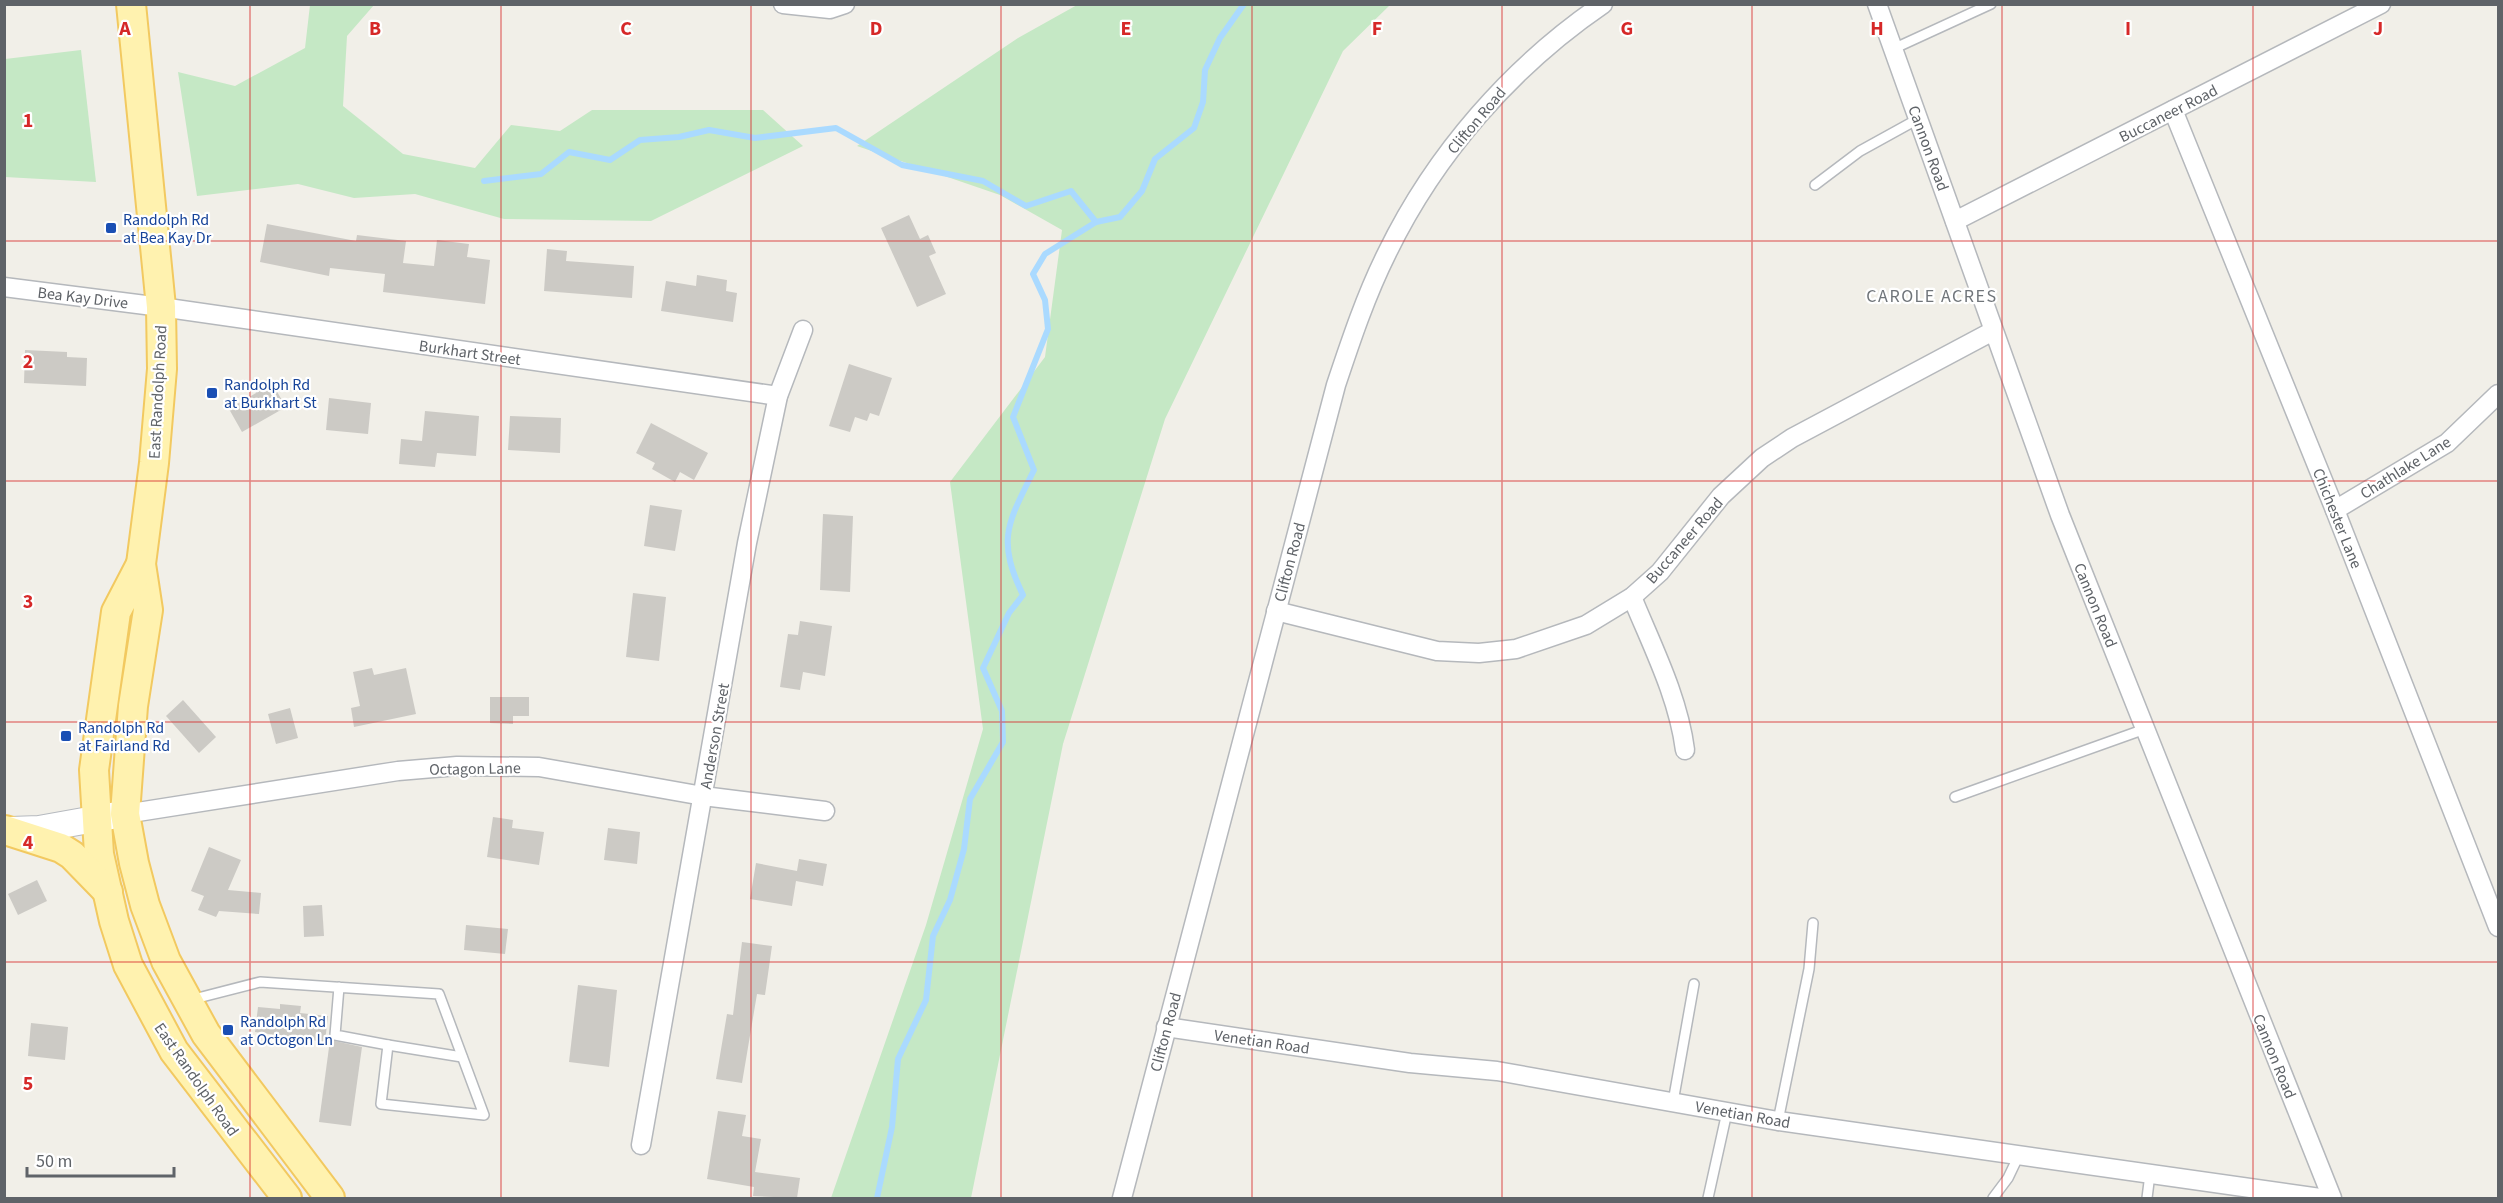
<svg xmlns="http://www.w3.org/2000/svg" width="2503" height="1203" font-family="'Source Sans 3',sans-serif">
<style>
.green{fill:#c5e8c5}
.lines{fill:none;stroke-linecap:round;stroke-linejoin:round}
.stream{stroke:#aadaff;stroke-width:6}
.building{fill:#cccac5}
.service-casing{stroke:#b5b8bc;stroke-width:12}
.minor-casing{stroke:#b5b8bc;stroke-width:21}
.secondary-casing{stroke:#b6babf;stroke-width:28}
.primary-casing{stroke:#f2c960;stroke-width:32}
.service{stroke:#fff;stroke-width:9}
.minor{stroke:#fff;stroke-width:18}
.secondary{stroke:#fff;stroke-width:26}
.primary{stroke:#fff2af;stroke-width:28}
.grid{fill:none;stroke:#d62828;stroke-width:1.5;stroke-opacity:0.55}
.transit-dot{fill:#1a4fb4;stroke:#fff;stroke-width:2}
.labels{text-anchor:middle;stroke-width:4.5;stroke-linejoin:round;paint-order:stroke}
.street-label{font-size:16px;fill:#5f6368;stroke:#fff}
.transit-label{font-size:16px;fill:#164399;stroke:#fff;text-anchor:start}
.neighbourhood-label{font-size:18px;letter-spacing:1.5px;fill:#70757a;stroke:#fff}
.grid-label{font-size:20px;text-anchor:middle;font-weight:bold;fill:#d62828;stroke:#fff;stroke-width:4.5;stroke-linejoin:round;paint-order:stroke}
</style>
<rect width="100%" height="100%" fill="#f1efe8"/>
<g class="green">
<polygon points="310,5 374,5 347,36 343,106 403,154 475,168 511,125 560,131 592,110 763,110 803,146 651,221 504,219 415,194 354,198 298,184 197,196 178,72 235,86 305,48"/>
<polygon points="1077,5 1390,5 1343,51 1165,419 1063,744 971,1198 831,1198 926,925 983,729 950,482 1045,357 1062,230 1000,195 857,146 1018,38"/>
<polygon points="81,50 96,182 5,177 5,59"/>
</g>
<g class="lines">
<g class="stream">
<polyline points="484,181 541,174 569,152 610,160 640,140 679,137 709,130 755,138 836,128 902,165 983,181 1026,206 1071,191 1096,222"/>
<path d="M877 1198 892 1127 898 1059 926 1000 933 936 950 900 964 849 970 799 1003 742 1002 711 983 668 1009 613 1023 595C996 539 1008 523 1034 470L1013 417 1048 329 1045 300 1033 274 1045 254 1096 222 1120 217 1142 191 1155 159 1194 128 1203 102 1205 70 1220 38 1244 4"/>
</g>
</g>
<g class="building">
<polygon points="909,215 920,239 928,235 936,253 929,256 946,294 917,307 881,228"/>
<polygon points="267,224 356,241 357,235 406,241 403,263 434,266 437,240 469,244 467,257 490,260 485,304 383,292 385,274 330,268 329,276 260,262"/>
<polygon points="547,249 567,251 566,261 634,266 632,298 544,291"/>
<polygon points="697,275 727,280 726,291 737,293 733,322 661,311 666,281 696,286"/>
<polygon points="25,350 67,352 67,357 87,358 86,386 24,383"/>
<polygon points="849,364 892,378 879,416 870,413 867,421 855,417 850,432 829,426"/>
<polygon points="269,378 286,407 242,432 229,409 256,393 253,387"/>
<polygon points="329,398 371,403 368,434 326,430"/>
<polygon points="425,411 479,416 476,456 437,453 435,467 399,464 401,439 422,441"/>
<polygon points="510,416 561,418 560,453 508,450"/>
<polygon points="651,423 708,453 694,480 680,472 675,482 652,469 655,463 636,453"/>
<polygon points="650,505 682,510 675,551 644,546"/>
<polygon points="823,514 853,516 850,592 820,590"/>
<polygon points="633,593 666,597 659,661 626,657"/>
<polygon points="800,621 832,626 825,676 803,672 800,690 780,687 788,634 798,635"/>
<polygon points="372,668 374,675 406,668 416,714 354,727 351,708 360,706 353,672"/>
<polygon points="490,697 529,697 529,716 513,716 513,724 490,723"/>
<polygon points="183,700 216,737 199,753 166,716"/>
<polygon points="290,708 298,738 276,744 268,714"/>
<polygon points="493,817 513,820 512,828 544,832 539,865 487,857"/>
<polygon points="608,828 640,832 637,864 604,860"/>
<polygon points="209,847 241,860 228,890 261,893 259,914 219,911 216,917 198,910 204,896 191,891"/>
<polygon points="799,859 827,864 823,886 796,881 792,906 750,899 756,863 797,871"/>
<polygon points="37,880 47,901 18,915 8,894"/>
<polygon points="322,905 324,936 304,937 303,906"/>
<polygon points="466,925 508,929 505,954 464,950"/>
<polygon points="742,942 772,946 765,995 757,994 742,1083 716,1079 727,1014 733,1015"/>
<polygon points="578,985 617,990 609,1067 569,1062"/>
<polygon points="280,1004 301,1006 300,1013 328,1016 325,1042 255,1032 258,1007 280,1009"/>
<polygon points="31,1023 68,1027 65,1060 28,1056"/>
<polygon points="330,1040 362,1047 351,1126 319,1122"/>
<polygon points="718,1111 746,1115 742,1136 761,1139 755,1172 800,1178 797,1198 753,1196 754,1187 707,1179"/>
</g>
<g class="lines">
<g class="service-casing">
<g id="service">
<polyline points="1893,49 1991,4"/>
<polyline points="1815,185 1860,151 1918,119"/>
<polyline points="1955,797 2145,729"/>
<polyline points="190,1000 260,982 439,994 484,1115 381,1104 388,1045 335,1035 339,987"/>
<polyline points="388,1045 462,1057"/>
<polyline points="1673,1102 1694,984"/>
<polyline points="1778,1121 1809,969 1813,923"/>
<polyline points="1708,1198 1727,1112"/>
<polyline points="1993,1198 2008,1178 2019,1155"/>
<polyline points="2147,1198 2150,1174"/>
</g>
</g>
<g class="minor-casing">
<g id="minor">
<polyline points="783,4 830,9 845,4"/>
<polyline points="1877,4 2060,515 2332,1198"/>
<polyline points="2173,110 2335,510 2498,927"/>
<polyline points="1955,221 2381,4"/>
<polyline points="4,287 161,307 778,396"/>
<polyline points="2335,510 2447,443 2498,394"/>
<path d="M1632 597C1652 646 1678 696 1685 750"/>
<polyline points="1276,611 1437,651 1479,653 1516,649 1586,625 1632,597 1660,572 1721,496 1762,458 1792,438 1993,331"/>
<polyline points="125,814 398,771 457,766 539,767 703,796 825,811"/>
<polyline points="1166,1027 1410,1063 1497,1071 1778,1121 2320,1198"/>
<polyline points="641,1145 747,543 778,396 803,330"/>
<path d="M1122 1198 1336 385C1351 340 1366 295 1387 253 1435 154 1512 66 1603 4"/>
</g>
</g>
<g class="secondary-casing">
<polyline id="secondary" points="11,830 39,829 117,815"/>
</g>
<g class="primary-casing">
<g id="primary">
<polyline points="131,4 161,307 162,369 154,463 141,564 148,610 133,706 125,814 134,863 145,905 166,961 206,1034 330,1198"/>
<polyline points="141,564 116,612 94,770 99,854 114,921 128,965 174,1051 287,1198"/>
<polyline points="5,830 61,848 72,855 108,892"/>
</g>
</g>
<use href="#service" class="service"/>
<use href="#minor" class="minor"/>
<use href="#secondary" class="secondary"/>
<use href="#primary" class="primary"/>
</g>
<path class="grid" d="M250 4V1198M501 4V1198M751 4V1198M1001 4V1198M1252 4V1198M1502 4V1198M1752 4V1198M2002 4V1198M2253 4V1198M4 241H2498M4 481H2498M4 722H2498M4 962H2498"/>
<g class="transit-dot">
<rect x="105" y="222" width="12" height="12" rx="3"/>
<rect x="206" y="387" width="12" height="12" rx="3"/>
<rect x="60" y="730" width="12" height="12" rx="3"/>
<rect x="222" y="1024" width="12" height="12" rx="3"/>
</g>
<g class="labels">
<g class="street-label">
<text transform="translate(2168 113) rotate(-27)" y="6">Buccaneer Road</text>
<text transform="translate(1476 120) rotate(-50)" y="6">Clifton Road</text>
<text transform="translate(1929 148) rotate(70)" y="6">Cannon Road</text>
<text transform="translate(83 297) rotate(7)" y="6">Bea Kay Drive</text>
<text transform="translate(470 352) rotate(8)" y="6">Burkhart Street</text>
<text transform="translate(157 392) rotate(-87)" y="6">East Randolph Road</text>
<text transform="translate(2405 467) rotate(-32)" y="6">Chathlake Lane</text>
<text transform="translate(2338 518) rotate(68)" y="6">Chichester Lane</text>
<text transform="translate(1684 540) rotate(-49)" y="6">Buccaneer Road</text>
<text transform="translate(1289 562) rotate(-75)" y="6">Clifton Road</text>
<text transform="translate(2096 605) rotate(68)" y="6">Cannon Road</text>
<text transform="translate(714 736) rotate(-80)" y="6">Anderson Street</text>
<text transform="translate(475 768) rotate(-1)" y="6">Octagon Lane</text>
<text transform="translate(1165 1032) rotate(-75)" y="6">Clifton Road</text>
<text transform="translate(1262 1041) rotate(8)" y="6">Venetian Road</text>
<text transform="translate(2275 1056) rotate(68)" y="6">Cannon Road</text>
<text transform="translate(197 1079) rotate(55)" y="6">East Randolph Road</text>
<text transform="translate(1743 1114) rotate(10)" y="6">Venetian Road</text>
</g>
<g class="transit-label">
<text x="123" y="225">Randolph Rd<tspan x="123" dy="18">at Bea Kay Dr</tspan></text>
<text x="224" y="390">Randolph Rd<tspan x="224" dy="18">at Burkhart St</tspan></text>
<text x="78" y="733">Randolph Rd<tspan x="78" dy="18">at Fairland Rd</tspan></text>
<text x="240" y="1027">Randolph Rd<tspan x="240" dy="18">at Octogon Ln</tspan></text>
</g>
<g class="neighbourhood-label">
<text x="1932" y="302">CAROLE ACRES</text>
</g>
</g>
<g class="grid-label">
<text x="125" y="35">A</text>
<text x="375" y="35">B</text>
<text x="626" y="35">C</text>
<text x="876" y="35">D</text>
<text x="1126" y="35">E</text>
<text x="1377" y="35">F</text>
<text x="1627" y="35">G</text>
<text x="1877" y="35">H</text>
<text x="2128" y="35">I</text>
<text x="2378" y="35">J</text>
<text x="28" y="127">1</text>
<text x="28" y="368">2</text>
<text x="28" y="608">3</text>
<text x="28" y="849">4</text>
<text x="28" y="1090">5</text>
</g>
<rect width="2503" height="1203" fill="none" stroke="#5f6368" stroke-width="12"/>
<path d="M27 1167v9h147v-9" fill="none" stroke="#5f6368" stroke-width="3"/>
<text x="36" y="1167" font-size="18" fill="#5f6368" stroke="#ffffff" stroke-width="4.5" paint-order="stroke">50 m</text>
</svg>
